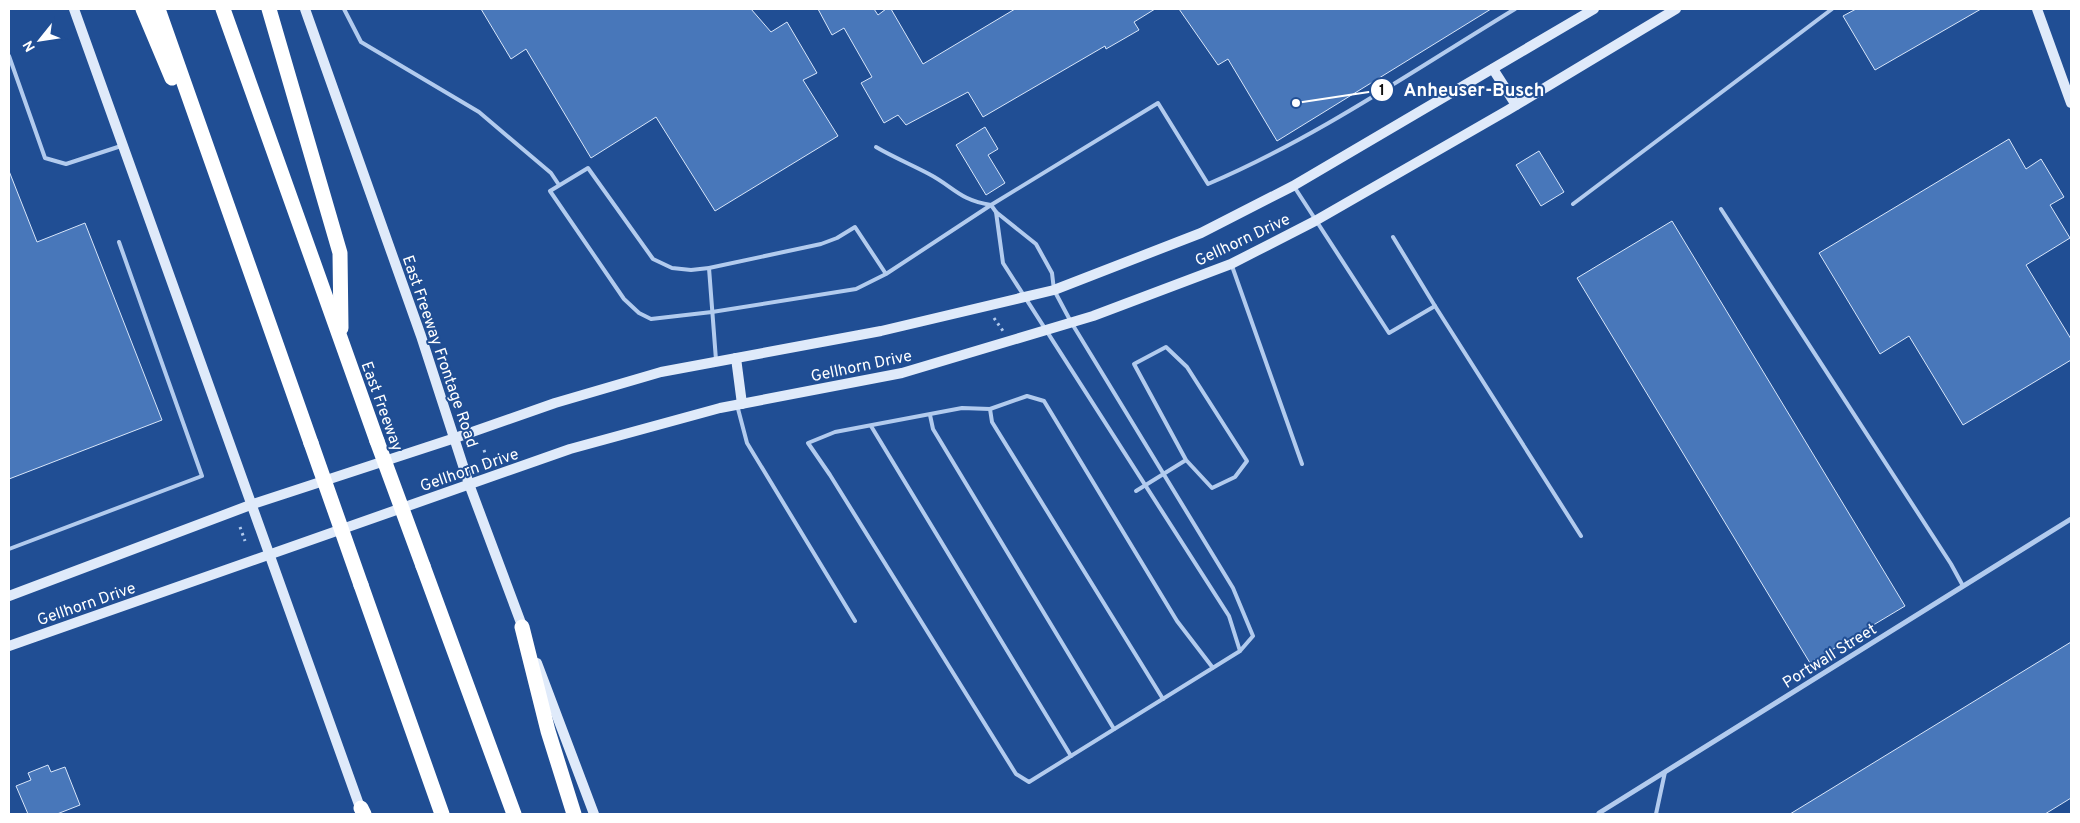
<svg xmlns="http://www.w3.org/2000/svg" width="2080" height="823" font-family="Overpass,sans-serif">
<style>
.building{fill:#4877ba;stroke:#d8e6fa}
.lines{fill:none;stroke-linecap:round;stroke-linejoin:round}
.path{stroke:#b2cbee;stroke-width:3;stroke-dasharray:2.5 4;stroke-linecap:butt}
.lane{stroke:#b2cbee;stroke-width:4}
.street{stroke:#b2cbee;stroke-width:5}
.secondary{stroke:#dfeafa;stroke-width:10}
.highway{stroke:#fff;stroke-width:15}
.highway-bridge{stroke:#fff;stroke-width:15}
.labels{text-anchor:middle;stroke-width:4;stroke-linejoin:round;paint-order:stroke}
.street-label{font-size:16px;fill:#fff;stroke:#204e94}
.leader{fill:none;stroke:#fff;stroke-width:2}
.callout-dot{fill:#fff;stroke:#204e94;stroke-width:2}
.mark-label{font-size:15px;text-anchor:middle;font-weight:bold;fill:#111}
.callout-label{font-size:18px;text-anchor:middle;font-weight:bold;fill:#fff;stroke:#204e94;stroke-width:4;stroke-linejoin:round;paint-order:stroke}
</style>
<rect width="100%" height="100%" fill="#204e94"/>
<g class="building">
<polygon points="481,9 751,9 771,32 787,22 817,73 803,80 838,136 715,211 656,117 591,158 526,49 511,59"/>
<polygon points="818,9 874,9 878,15 886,9 891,9 923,64 1015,9 1155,9 1134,22 1139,30 1106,49 1105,46 983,117 968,92 906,125 898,115 884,123 861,83 872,77 844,28 832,35"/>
<polygon points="1179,9 1491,9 1277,141 1228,59 1218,65"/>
<polygon points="1856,9 1981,9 1875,70 1843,16"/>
<polygon points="985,127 998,149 988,155 1005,183 986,195 956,145"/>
<polygon points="2009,139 2026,169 2041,159 2064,197 2050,205 2070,238 2026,265 2071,339 2071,360 1963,425 1909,336 1880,354 1819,253"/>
<polygon points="1539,151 1564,192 1541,206 1516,165"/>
<polygon points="9,171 37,242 85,223 162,420 9,479"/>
<polygon points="1672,221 1905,606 1810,663 1577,278"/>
<polygon points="2071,642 2071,798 2045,814 1790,814"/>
<polygon points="48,765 51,772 65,767 80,805 57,814 28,814 16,786 31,780 28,773"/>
</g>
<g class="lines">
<g class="path">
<polyline points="994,318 1003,331"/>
<polyline points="484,450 488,463"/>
<polyline points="240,527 245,541"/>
</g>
<g class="lane">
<polyline points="344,9 361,42 479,112 551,173 559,185"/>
<polyline points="9,56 45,158 66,164 121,146"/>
<path d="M876 147C893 157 912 165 929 174 954 187 959 200 991 205L996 212"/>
<polyline points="1295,188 1389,333 1435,306 1581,536"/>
<polyline points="1573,204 1832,9"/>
<polyline points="1721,209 1951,564 1963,586"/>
<polyline points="1393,237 1435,306"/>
<polyline points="1232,266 1302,464"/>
<polyline points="709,268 716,360"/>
<path d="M886 274 855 227 837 238 821 244 709 268 691 270 672 268 653 259 588 168 550 191 624 299 639 313 651 319 712 312 856 289 886 274 991 205 1158 103 1208 184C1316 138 1414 70 1515 9"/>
<polyline points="737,405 747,443 855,621"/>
<polyline points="990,409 992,422 1163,699"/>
<polyline points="930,415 933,429 1114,729"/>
<polyline points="871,426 1071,756"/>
<polyline points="1136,491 1186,460 1134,364 1166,347 1187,367 1247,461 1235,477 1212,488 1186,460"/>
<polyline points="9,549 202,476 119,242"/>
<polyline points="1213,668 1177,621 1044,401 1027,396 990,409 962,408 835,432 808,443 830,475 1016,774 1029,782 1240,651 1229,616 1003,263 996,212 1036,244 1052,273 1054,290 1071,322 1233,588 1253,636 1240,651"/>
<polyline points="1656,814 1665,772"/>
</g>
<polyline class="street" points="1599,813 2071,519"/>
<g class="secondary">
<polyline points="74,9 362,813"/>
<polyline points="305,9 421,336 469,484 524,631"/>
<polyline points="2037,9 2071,103"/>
<polyline points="1493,69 1516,105"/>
<polyline points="736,358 742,404"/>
<polyline points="9,596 253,504 455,438 555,403 661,372 881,331 1054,290 1201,233 1293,186 1594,9"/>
<polyline points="9,646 570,449 720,408 902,373 1093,316 1231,264 1315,221 1508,110 1676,9"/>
<polyline points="537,663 594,814"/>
</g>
<g class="highway">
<polyline points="143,9 172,78"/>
<polyline points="158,9 311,443"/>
<polyline points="223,9 377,441"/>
<polyline points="269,9 340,253 341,328"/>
<polyline points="423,566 514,814"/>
<polyline points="361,585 442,814"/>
<polyline points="522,627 548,731 574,814"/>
<polyline points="361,808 364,814"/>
</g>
<g class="highway-bridge">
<polyline points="377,441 423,566"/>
<polyline points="311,443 361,585"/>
</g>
</g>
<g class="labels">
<g class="street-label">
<text transform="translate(1242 239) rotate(-25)" y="6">Gellhorn Drive</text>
<text transform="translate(441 351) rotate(71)" y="6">East Freeway Frontage Road</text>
<text transform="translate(861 365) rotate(-12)" y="6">Gellhorn Drive</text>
<text transform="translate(383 406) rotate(70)" y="6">East Freeway</text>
<text transform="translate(469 469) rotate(-19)" y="6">Gellhorn Drive</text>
<text transform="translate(86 603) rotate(-19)" y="6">Gellhorn Drive</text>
<text transform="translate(1829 655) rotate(-32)" y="6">Portwall Street</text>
</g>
</g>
<path class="leader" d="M1296 103L1382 90"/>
<g class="callout-dot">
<circle cx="1296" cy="103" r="5"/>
<circle cx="1382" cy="90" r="12"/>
</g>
<g class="mark-label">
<text x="1382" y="95">1</text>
</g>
<g class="callout-label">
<text x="1474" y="96">Anheuser-Busch</text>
</g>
<rect width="2080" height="823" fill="none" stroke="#ffffff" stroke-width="20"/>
<g transform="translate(40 40) rotate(240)" stroke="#204e94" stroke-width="4" paint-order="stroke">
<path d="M0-4L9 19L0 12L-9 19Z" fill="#ffffff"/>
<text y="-8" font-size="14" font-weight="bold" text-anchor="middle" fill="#ffffff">N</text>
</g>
</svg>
